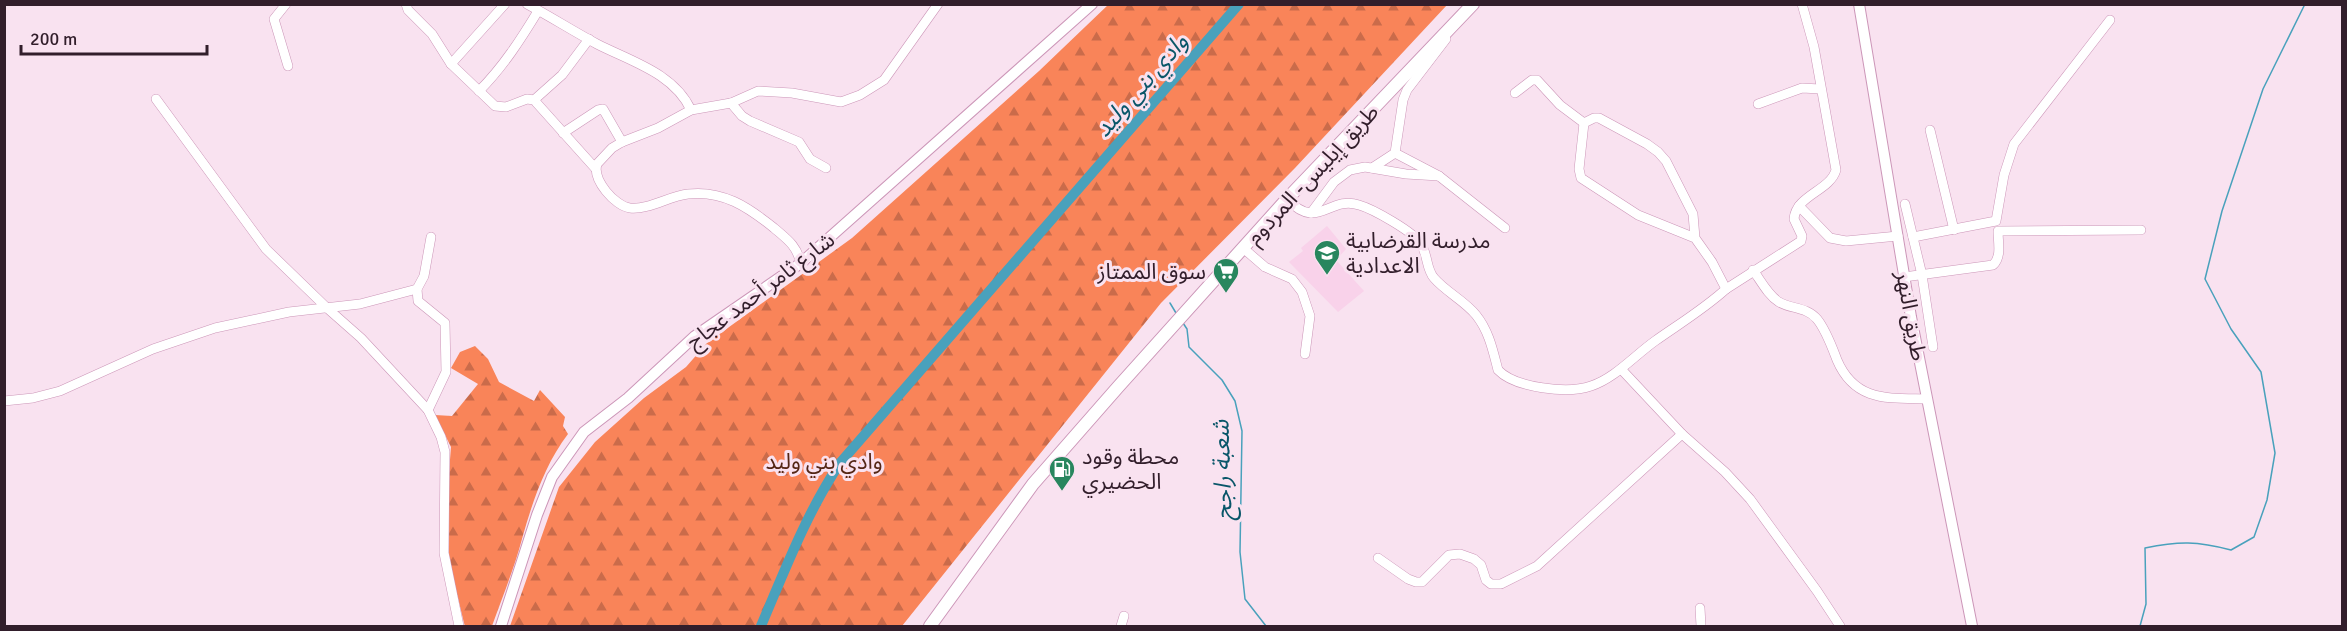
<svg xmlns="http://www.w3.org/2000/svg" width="2347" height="631" font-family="Signika,'Noto Sans Arabic',sans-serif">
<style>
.built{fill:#f9d2ea}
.forest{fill:url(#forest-firs)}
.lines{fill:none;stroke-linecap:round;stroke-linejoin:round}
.stream{stroke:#49a1bc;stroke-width:1.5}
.river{stroke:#49a1bc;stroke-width:10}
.minor-casing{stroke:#cc96b8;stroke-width:10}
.major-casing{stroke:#cc96b8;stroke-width:12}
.highway-casing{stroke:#cc96b8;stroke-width:14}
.minor{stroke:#fff;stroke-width:9}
.major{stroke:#fff;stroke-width:10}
.highway{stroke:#fff;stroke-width:12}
.labels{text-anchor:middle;stroke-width:6;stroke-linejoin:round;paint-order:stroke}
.street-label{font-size:22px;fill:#321e2b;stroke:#f9e2f0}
.poi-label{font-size:22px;fill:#321e2b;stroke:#f9e2f0;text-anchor:start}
.park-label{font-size:22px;fill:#542615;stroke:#f9e2f0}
.water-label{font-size:24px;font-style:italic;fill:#095669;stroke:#f9e2f0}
</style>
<defs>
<pattern id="forest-firs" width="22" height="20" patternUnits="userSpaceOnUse" patternTransform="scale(1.5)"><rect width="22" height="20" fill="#f98459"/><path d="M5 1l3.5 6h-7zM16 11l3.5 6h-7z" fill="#ca6b4a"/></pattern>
</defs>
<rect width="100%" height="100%" fill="#f9e2f0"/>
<polygon class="built" points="1327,226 1346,249 1336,260 1364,291 1338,312 1289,262 1303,251 1301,248"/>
<g class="forest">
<polygon points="1109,4 1447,5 1295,168 1161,303 902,626 510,626 559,487 595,442 644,398 686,367 707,343 852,238 1039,71"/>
<path d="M475 346 488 359 499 382 534 401 540 390 565 417 563 426 568 434C545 464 532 503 522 539 514 569 502 598 492 626H465L464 623 449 561 448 485 451 447 435 415 452 416 478 384 451 368 460 352Z"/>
</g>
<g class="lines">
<g class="stream">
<polyline points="1170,303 1176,313"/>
<polyline points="1183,323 1187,329 1189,347 1222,380 1235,401 1242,431 1240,552 1245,599 1266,626"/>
<path d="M2140 626 2146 604 2145 548C2179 541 2197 541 2231 550L2254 537 2267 500 2275 453 2261 372 2231 329 2205 279 2222 211 2263 89 2305 4"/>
</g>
<path class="river" d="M761 626C785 570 806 514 840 463L1239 4"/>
<g class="minor-casing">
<g id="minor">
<polyline points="286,4 274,19 288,66"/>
<polyline points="406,4 408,10 432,34 451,64 495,106 506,107 527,99 534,100 595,168"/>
<path d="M527 4C551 17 573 31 597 44 630 61 674 73 691 110"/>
<polyline points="451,64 505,4"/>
<path d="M479 91C503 67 521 39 538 11"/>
<polyline points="1515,93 1532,80 1537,80 1560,105 1584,123"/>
<polyline points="156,99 266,249 327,308 361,338 428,410 441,437 445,452 444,553 459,626"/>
<polyline points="534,100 562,75 589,39"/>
<polyline points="731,103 742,116 750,121 799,142 810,159 826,168"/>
<polyline points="1758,104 1802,88 1820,89"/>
<polyline points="1930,130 1954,230"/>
<polyline points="563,133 598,110 603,109 622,142"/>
<polyline points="1395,153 1439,176 1505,228"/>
<polyline points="1372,168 1395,153 1403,100 1407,90 1446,39"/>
<path d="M1287 199C1318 232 1329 195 1359 205 1373 209 1414 232 1421 244 1428 255 1426 269 1434 278 1446 292 1465 301 1476 315 1489 331 1493 351 1498 370 1515 388 1568 394 1591 386 1615 378 1634 356 1655 341 1679 324 1704 309 1726 289L1712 262 1695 238 1693 214 1666 161 1658 152 1647 144 1599 118H1594L1584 123 1579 169 1581 178 1638 215 1695 238"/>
<polyline points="1905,204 1922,275 1933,347"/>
<polyline points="1799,206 1830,238 1846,241 1898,236"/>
<polyline points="1311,213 1334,182 1350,170 1365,167 1406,174 1439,176"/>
<polyline points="1913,237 1996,221 2004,175 2014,144 2110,20"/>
<polyline points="1243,248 1265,267 1292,279 1302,292 1310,316 1305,354"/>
<path d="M801 263C796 245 788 240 774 228 748 207 723 190 688 194 669 196 649 210 630 208 615 206 592 180 597 164L612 148 622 142 658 128 691 110 731 103 758 91 792 93 841 102 860 95 884 80 938 4"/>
<path d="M1753 270C1761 281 1768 295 1779 302 1791 309 1807 307 1817 319 1826 330 1832 347 1837 360 1855 402 1888 398 1927 399"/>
<path d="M1904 277 1993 265C2002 257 1998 242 1998 231L2141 230"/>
<path d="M1726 289 1801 241 1802 236 1794 219C1796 195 1830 191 1836 170L1814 47 1802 4"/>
<polyline points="1621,369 1682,434 1725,472 1750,499 1817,591 1840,626"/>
<polyline points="4,401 33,398 60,391 153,349 215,328 289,312 360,304 417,289"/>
<polyline points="428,410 446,372 445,323 418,301 417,289 424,276 431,237"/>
<polyline points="1378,558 1408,579 1416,582 1422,582 1449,555 1460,554 1474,559 1481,565 1486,580 1491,584 1501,584 1537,566 1682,434"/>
<polyline points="1700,608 1701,626"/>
<polyline points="1121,626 1124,616"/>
</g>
</g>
<g class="major-casing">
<g id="major">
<polyline points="1859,4 1911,317 1972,626"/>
<polyline points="501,626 537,515 552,477 584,432 628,398 695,336 801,263 1092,4"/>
</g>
</g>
<g class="highway-casing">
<polyline id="highway" points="930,626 1033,484 1118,387 1287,199 1473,4"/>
</g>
<use href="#minor" class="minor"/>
<use href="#major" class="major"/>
<use href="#highway" class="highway"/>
</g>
<defs>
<g id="school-pin" transform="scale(1.35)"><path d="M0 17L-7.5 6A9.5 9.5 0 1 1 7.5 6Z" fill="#28865e" stroke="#f9e2f0"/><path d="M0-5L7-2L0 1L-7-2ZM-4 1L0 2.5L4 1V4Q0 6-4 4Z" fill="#fff"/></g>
<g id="supermarket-pin" transform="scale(1.35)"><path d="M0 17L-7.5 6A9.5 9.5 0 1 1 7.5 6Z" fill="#28865e" stroke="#f9e2f0"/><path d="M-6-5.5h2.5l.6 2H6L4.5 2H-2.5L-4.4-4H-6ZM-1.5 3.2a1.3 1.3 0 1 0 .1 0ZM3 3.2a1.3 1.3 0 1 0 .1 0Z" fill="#fff"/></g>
<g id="fuel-pin" transform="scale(1.35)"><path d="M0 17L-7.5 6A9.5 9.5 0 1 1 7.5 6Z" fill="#28865e" stroke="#f9e2f0"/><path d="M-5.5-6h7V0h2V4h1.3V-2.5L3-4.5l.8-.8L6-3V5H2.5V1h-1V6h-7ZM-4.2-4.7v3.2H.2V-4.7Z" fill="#fff"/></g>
</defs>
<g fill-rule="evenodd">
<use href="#school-pin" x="1327" y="253"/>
<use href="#supermarket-pin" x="1226" y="271"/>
<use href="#fuel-pin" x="1062" y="469"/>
</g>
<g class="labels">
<g class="street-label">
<text transform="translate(1312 174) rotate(-47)" y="8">طريق إيليس- المردوم</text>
<text transform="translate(760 290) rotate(-37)" y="8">شارع ثامر أحمد عجاج</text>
<text transform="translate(1912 316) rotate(80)" y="8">طريق النهر</text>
</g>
<g class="poi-label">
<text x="1346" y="248">مدرسة القرضابية<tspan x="1346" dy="25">الاعدادية</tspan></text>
<text x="1206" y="279" text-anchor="end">سوق الممتاز</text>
<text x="1082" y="464">محطة وقود<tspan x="1082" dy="25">الحضيري</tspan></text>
</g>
<g class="park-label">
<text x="824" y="469">وادي بني وليد</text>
</g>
<g class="water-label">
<text transform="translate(1141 85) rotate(-49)" y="8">وادي بني وليد</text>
<text transform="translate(1222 470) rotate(-92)" y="8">شعبة راجح</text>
</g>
</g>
<rect width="2347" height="631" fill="none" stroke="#321e2b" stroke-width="12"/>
<path d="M21 45v9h186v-9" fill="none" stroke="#321e2b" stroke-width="3"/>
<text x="30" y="45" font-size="18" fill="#321e2b" stroke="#f9e2f0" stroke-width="4.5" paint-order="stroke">200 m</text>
</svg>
